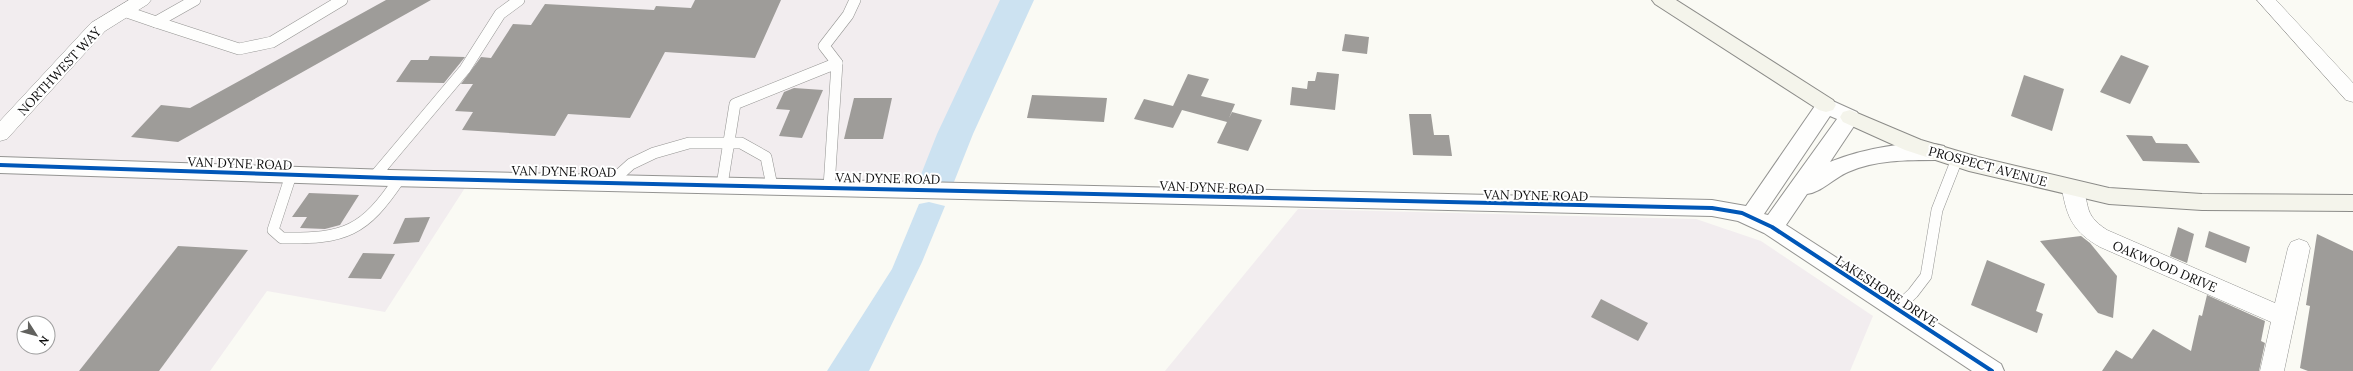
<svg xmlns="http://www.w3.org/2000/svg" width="2353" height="371" font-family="Lora,serif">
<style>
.industrial{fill:#f2edef;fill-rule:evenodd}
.water{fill:#cce2f1}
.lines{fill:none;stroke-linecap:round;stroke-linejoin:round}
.river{fill:#cce2f1;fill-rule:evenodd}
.building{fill:#9e9c99}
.service-casing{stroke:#949492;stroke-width:12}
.minor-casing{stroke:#949492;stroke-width:1}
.tertiary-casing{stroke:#949492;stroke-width:2}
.secondary-casing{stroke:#8b8b88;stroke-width:2}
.service{stroke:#fefefd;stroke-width:11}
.minor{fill:#fefefd;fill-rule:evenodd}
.tertiary{fill:#fefefd;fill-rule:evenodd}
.secondary{fill:#f4f4eb;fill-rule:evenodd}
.cycleway-casing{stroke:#fff;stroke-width:6}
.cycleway{stroke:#0057b8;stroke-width:4}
.labels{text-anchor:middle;stroke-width:4;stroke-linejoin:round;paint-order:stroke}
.street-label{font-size:13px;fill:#0e0e0e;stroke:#fff}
</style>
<rect width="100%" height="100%" fill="#fafaf4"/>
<g class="industrial">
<path d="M0 0H1007L916 189 470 180 385 312 267 291 210 371H0ZM24 323H48V347H24Z"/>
<polygon points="1298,209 1696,219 1761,241 1873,316 1850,371 1165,371"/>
</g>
<polygon class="water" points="929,202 945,206 922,262 869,371 827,371 892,269 919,204"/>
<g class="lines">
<polygon class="river" points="1000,0 1034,0 973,134 952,187 939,191 926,187 920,177 937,134"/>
</g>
<g class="building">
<polygon points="386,0 431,0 178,142 131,137 161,105 190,108"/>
<polygon points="695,0 781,0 755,58 665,52 630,118 568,114 555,136 462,130 473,112 455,111 473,84 461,84 481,57 491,58 513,24 531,25 545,4 654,10 656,6 691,8"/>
<polygon points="1345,34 1369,37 1367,54 1342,51"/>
<polygon points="2121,55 2149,66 2130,104 2100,92"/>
<polygon points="430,56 465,57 444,83 396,82 411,60 428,60"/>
<polygon points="1317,72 1339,74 1335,110 1290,105 1292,87 1307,89 1308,81 1315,81"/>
<polygon points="1188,74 1209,79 1201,96 1235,104 1229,118 1232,112 1262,120 1248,151 1217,143 1227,122 1182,110 1173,128 1134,119 1144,99 1173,106"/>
<polygon points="2024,75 2064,89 2052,131 2011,116"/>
<polygon points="794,88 823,90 802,138 779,136 790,110 776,109 784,92"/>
<polygon points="1032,95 1107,98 1104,122 1027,118"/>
<polygon points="854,98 892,98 883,139 844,139"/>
<polygon points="1409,114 1431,114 1434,135 1449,135 1452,156 1413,155"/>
<polygon points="2126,135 2152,136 2156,143 2187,144 2200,163 2143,161"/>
<polygon points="309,193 359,195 340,225 325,229 300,228 307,217 292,217"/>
<polygon points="430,217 419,242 393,244 405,218"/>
<polygon points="2178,227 2194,234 2187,263 2170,256"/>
<polygon points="2209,231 2250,247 2246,263 2205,247"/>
<polygon points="2317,234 2353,251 2353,371 2308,371 2300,368 2310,306 2306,305"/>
<polygon points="2081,236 2090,243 2117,276 2113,318 2098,313 2040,241"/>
<polygon points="178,246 248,250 159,371 79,371"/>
<polygon points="363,253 395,254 381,279 348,278"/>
<polygon points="1987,260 2045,284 2036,311 2043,314 2037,333 1971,305"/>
<polygon points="2207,295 2265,321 2261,341 2265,343 2259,371 2102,371 2116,350 2132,359 2153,329 2191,351 2199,315 2202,316"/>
<polygon points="1601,299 1648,323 1638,341 1591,317"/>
</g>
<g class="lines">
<g class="service-casing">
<g id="service">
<polyline points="124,11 156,22 195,0"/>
<polyline points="156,22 239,49 272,42 342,0"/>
<polyline points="837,63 824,46 848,15 855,0"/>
<path d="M291 175 273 230 282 238C345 239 364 232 400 178"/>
<polyline points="374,177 465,69 500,14 519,0"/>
<polyline points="611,182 631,164 654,153 689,143 741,143 766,157 772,186"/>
<polyline points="722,185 735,104 837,63 829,187"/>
<polyline points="1896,309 1913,293 1926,276 1937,210 1957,159"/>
</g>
</g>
<g class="minor-casing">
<g id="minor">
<polygon points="129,0 151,0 148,4 105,31 7,139 0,141 0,121 91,23"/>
<polygon points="2257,0 2276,0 2353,83 2353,102 2346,100"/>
<path d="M2073 181 2080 183C2092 205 2081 213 2107 230L2275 303 2288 248 2291 242 2299 239 2307 242 2310 248 2284 371H2260L2271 322 2100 247C2074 232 2067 219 2062 189L2066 183Z"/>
</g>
</g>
<g class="tertiary-casing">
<path id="tertiary" d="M1826 98 1857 112 1860 117 1830 162C1858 150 1914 138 1944 146L1947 152 1944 158 1936 160C1906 160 1875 160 1848 172 1834 178 1822 192 1807 194L1786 225 2001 364 2004 371H1972L1764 233 1738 221 1712 216 390 186 0 173V157L390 170 1712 200 1746 206 1819 100ZM1830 116 1837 119 1768 215 1764 214Z"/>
</g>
<g class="secondary-casing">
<g id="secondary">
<polygon points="1652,0 1676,0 1833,100 1836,105 1833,110 1826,112 1819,110 1655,4"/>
<polygon points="1850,110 1921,140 1978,157 2109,188 2202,194 2353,195 2353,211 2202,210 2109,204 1969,171 1905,150 1843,122 1840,117 1843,112"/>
</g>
</g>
<use href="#service" class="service"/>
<use href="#minor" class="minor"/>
<use href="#tertiary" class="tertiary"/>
<use href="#secondary" class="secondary"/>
<g class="cycleway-casing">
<polyline id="cycleway" points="0,165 390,178 1712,208 1742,213 1772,227 1992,371"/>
</g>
<use href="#cycleway" class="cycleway"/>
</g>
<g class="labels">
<g class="street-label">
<text transform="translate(59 71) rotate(-47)" y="5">NORTHWEST WAY</text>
<text transform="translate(240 163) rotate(2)" y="5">VAN DYNE ROAD</text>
<text transform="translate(1988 166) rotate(15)" y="5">PROSPECT AVENUE</text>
<text transform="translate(564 171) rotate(1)" y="5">VAN DYNE ROAD</text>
<text transform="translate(888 178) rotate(1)" y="5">VAN DYNE ROAD</text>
<text transform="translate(1212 187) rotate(2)" y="5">VAN DYNE ROAD</text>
<text transform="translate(1536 195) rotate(1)" y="5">VAN DYNE ROAD</text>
<text transform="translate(2165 266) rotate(23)" y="5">OAKWOOD DRIVE</text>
<text transform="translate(1887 291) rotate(33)" y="5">LAKESHORE DRIVE</text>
</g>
</g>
<g transform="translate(36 335) rotate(126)"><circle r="19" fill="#ffffff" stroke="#9f9f9f"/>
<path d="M0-3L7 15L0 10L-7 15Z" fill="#61615e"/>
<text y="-6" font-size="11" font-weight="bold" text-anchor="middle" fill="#0e0e0e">N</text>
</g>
</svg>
